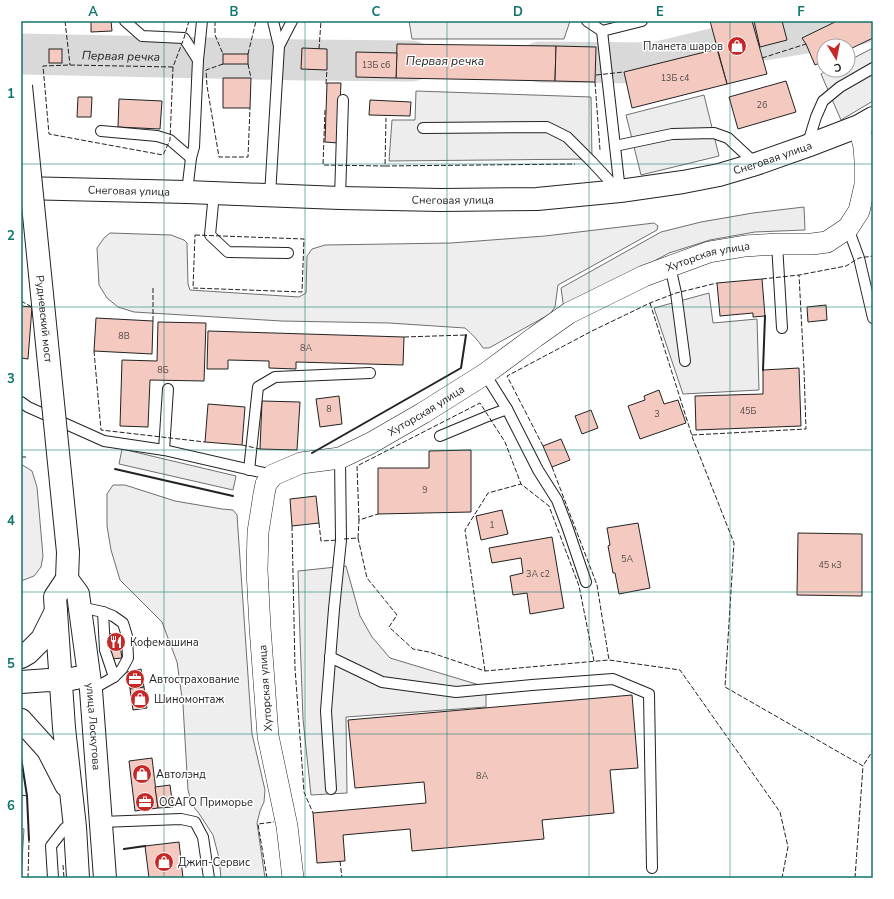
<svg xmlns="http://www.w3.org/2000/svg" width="894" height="899" font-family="'Nunito Sans',sans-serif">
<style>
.green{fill:#eee;stroke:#6f6f6f}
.parking{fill:#ededed;stroke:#6f6f6f}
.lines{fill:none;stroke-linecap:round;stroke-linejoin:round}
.river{stroke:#d9d9d9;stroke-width:41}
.building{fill:#f3c9c0;stroke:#222}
.lane-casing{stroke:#222;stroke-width:12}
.street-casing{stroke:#222;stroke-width:22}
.primary-casing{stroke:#222;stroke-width:24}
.lane{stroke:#fff;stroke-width:10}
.street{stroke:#fff;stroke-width:21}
.primary{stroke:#fff;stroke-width:22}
.primary-bridge-casing{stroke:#222;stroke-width:24;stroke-linecap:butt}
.primary-bridge{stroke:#fff;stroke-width:22}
.fence{stroke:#222;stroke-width:1;stroke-dasharray:5 2;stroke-linecap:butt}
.wall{stroke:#222;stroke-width:2}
.grid{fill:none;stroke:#0f766e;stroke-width:1;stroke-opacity:0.55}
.labels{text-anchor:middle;stroke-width:3;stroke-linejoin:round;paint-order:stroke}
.number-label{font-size:9px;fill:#564c4a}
.poi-label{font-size:11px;fill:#222;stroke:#fff;text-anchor:start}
.street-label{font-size:11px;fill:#222;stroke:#fff}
.water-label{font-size:12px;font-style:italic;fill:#222;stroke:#fff}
.neatline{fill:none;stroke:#0f766e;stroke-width:1.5}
.grid-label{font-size:13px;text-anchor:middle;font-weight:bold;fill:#0f766e}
</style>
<rect width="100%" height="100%" fill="#fff"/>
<g class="green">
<path d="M654 223 658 226 657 230 558 285 555 307 550 314 489 348H483C478 340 472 334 465 328L389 323 281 321 134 312 118 307 107 298 99 285 97 248 104 238 110 233 171 235 184 240 187 243 188 284 190 290 299 297 306 293 307 256 312 249 325 245 451 243 545 236Z"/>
<polygon points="21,464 32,471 37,487 43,556 41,567 34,576 21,581"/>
<polygon points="113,485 125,485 175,501 222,509 233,510 237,515 252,734 265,790 264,802 260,811 257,823 265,878 221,878 219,858 213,835 198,812 192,805 188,790 183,705 177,662 162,622 120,580 111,550 107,526 107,494"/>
</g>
<g class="parking">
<polygon points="409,21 570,21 564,39 412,39"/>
<polygon points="873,48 873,101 841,120 821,74 828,70 848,70 848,61"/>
<polygon points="416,91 591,97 592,159 389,161 392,120 415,120"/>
<polygon points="704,95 719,156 641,175 626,115"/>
<polygon points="804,207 805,230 755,232 710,240 669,253 564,310 561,288 661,232 701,222 753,213"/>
<polygon points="709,293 713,323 757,319 759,390 683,394 654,308"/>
<polygon points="122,449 236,476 233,490 119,464"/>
<polygon points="346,566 360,616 372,637 390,658 486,687 486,707 346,717 347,793 311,795 303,719 300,637 298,571"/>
<polygon points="21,828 24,829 21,878"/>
</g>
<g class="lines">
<g class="river">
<path id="s1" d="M21 54 305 60 412 61"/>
<polyline points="540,62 654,63 721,47 860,24 864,21"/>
</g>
</g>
<g class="building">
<polygon points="91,21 111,21 112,31 91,32"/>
<polygon points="710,21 752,21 767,74 727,84"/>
<polygon points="754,21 782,21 787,40 760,47"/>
<polygon points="837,21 873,21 873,38 848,50 848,46 824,46 824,61 815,65 806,44 802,38"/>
<polygon points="397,44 556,46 555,81 396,78"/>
<polygon points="556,46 596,47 595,82 555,81"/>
<polygon points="302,48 327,49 327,70 301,69"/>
<rect x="49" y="49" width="13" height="14"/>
<polygon points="717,49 727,84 632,108 624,72"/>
<polygon points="356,52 397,53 396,78 356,77"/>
<rect x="223" y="54" width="25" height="10"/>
<polygon points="223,78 251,78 250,108 223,108"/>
<polygon points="786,81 796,112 738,129 729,97"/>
<polygon points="327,83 341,83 338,143 325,142"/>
<polygon points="78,97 92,97 91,117 77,117"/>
<polygon points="119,99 162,101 160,129 118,127"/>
<polygon points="370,100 411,102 410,116 369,115"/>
<polygon points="762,279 765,316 753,317 753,313 720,316 717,283"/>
<polygon points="826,305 827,320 808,322 807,307"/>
<polygon points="21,306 32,307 28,359 21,358"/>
<polygon points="96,318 153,321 152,354 94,351"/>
<polygon points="158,322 206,323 204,381 150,380 148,427 120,426 122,360 157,361"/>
<polygon points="208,331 404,337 403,365 296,362 296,369 269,368 269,361 228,360 228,369 207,369"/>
<polygon points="799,368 801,426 696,430 695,396 763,394 763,370"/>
<polygon points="659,390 664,404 678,400 686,423 640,439 628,406 645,400 644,396"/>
<polygon points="339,396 342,424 320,427 316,399"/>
<polygon points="262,401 300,402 297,450 260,449"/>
<polygon points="208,404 245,407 242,445 205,442"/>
<polygon points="591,410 598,428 582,434 575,416"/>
<polygon points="561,439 570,460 552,467 543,446"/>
<polygon points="471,450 471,512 378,514 378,468 429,468 429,451"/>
<polygon points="316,496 319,523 292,526 290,499"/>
<polygon points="502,510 508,534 481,540 476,516"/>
<polygon points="638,523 650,588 619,594 615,573 613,573 608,546 610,545 607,528"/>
<polygon points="798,533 862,534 862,596 797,595"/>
<polygon points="552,537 564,608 530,614 527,593 513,595 510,576 523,573 521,558 492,563 489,548"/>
<polygon points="118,633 122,658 112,659 109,634"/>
<polygon points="141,669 144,687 130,689 127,672"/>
<polygon points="144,687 147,708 133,710 130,689"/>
<polygon points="632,695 638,768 610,770 614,813 542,820 544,839 412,851 410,829 343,835 345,861 317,863 313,813 426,803 424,782 355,788 348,720"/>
<polygon points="152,758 158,808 135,811 129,761"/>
<polygon points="170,785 173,807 158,808 155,787"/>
<polygon points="179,842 183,878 149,878 145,846"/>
</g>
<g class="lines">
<g class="lane-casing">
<g id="lane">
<polyline points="125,21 142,36 184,38 198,60"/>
<polyline points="587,21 602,31 620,191"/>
<polyline points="602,31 642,21"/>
<polyline points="279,46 292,21"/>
<polyline points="423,128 547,127 567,137 592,162 618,190"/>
<polyline points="101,131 157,136 170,140 191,158"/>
<polyline points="615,146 672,134 714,133 728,138 756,164"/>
<polyline points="807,146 816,117 823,101 840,87 873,68"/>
<polyline points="187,192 191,158 194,147 198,60 202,21"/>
<polyline points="214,193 210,235 228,252 288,253"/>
<polyline points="270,195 279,46 273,21"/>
<polyline points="340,198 343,100"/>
<polyline points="848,228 859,258 873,318"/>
<polyline points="777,244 782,328"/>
<polyline points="670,266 676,293 685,361"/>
<polyline points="485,374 507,409 538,470 557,500 567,526 586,582"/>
<polyline points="21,402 28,407 104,441 164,450 273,475"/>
<polyline points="440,436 488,416 507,409"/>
<polyline points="164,450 168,389"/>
<polyline points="249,470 258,387 275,377 370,373"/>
<polyline points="80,607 103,612 105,650 114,677 91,690"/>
<polyline points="103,612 113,616 123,623 127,636 128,658 122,669 114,677"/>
<polyline points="330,657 382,682 456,692 532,685 613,679 649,694 652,868"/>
<polyline points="331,789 326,711 334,609 341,540 340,458"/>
<polyline points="101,822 181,819 195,822 203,837 209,878"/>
<polyline points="53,878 51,846 65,828 75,827"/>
</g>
</g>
<g class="street-casing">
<g id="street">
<path id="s2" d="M293 878 287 826 268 736 260 627 257 570 258 532 264 494 266 484 273 475 301 463 340 458 371 443 423 413 485 374 535 337 569 313 644 276 709 252 745 246 777 244H812L827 242 848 228 859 211 865 185V161L864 147 859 126"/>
</g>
</g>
<g class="primary-casing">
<g id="primary">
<path id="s3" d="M21 188 187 192 340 198 441 200 537 199 620 191 683 182 719 175 756 164 807 146 859 126 873 118"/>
<polyline points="68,552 67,579 55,597 64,728 75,827 78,878"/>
<path id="s4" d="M67 579 78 594 91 690 105 878"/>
<polyline points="21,657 28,653 42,639 56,611"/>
<polyline points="21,682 49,680 61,681 76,678"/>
<polyline points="21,720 48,750 66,785"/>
</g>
</g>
<use href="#lane" class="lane"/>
<use href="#street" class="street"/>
<use href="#primary" class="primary"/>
<g class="primary-bridge-casing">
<g id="primary-bridge">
<path id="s5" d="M21 86 68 552"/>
</g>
</g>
<use href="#primary-bridge" class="primary-bridge"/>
<g class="fence">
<polyline points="65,21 70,65"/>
<polyline points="215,21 215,35 223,54"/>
<polyline points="319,49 321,21"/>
<polyline points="248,54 256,21"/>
<polyline points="762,58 806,44"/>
<polyline points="223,64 206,70 207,86 219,157 248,157 250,108"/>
<polyline points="248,64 251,78"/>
<polyline points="173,67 70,65 43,66 49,134 163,155 170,140 173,67 184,38 189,21"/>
<polyline points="596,75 624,72"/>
<polyline points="595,82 600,150"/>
<polyline points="326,84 327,70"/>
<polyline points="325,110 323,165 385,166 386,118"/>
<polyline points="385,166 575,164"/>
<polygon points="195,235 304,239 302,292 193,288"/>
<polyline points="762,279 799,275 846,266 859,258 873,256"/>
<polyline points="21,301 32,307"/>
<polyline points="650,303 693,439 734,543 725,687 863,766 873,750"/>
<polyline points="153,321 153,287"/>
<polyline points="404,337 466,335"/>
<polyline points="94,351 101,430 205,442"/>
<polyline points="692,435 806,429 804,369 799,275"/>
<polyline points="242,445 260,449"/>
<polyline points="543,446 507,376 592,331 650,303 676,293 717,283"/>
<polyline points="21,457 27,457"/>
<polyline points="552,467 597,585 609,660"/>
<polyline points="359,520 357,466 480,403 505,442 521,484"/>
<polyline points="319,523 321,541 338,540"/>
<polyline points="292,526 295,668 304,792 313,813"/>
<polyline points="358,538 367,578 397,615 389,627 413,649 429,652 485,671 609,660 680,670 780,812 788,847 782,878"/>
<polyline points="344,539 358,538 359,520 378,514"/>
<polyline points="485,671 465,530 488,493 521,484 549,506 579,586 594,661"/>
<polyline points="21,795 27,796"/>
<polyline points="340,861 342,878"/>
<polyline points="63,865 64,878"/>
<polyline points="28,878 29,840"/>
<polyline points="267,878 258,824 274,822"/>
<polyline points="855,878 863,766"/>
</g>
<g class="wall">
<polyline points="763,370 765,316"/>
<polyline points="312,453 461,368 466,335"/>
<polyline points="115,469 233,496"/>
<polyline points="21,757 27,796 29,840"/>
<polyline points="124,849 145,846"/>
</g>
</g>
<path class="grid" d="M164 21V878M305 21V878M447 21V878M589 21V878M730 21V878M21 164H873M21 307H873M21 450H873M21 592H873M21 734H873"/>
<defs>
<g id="shop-disc" transform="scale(1)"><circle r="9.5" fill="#c62828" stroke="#fff"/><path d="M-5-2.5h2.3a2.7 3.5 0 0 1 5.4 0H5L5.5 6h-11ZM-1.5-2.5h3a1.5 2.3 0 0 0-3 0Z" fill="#fff"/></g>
<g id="restaurant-disc" transform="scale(1)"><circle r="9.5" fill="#c62828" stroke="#fff"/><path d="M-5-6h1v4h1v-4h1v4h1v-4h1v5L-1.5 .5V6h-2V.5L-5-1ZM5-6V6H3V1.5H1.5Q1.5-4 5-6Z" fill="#fff"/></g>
<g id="office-disc" transform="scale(1)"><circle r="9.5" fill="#c62828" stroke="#fff"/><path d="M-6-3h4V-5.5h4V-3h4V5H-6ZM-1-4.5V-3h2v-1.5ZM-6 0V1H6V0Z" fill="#fff"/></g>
</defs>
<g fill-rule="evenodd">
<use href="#shop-disc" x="737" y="46"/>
<use href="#restaurant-disc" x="116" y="642"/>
<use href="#office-disc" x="135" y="679"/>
<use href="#shop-disc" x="140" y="699"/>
<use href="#shop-disc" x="142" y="774"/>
<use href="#office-disc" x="145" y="802"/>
<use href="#shop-disc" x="164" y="862"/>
</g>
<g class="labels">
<g class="number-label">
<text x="376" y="68">13Б с6</text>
<text x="675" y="81">13Б с4</text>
<text x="762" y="108">26</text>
<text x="124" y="339">8В</text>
<text x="306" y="351">8А</text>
<text x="163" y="373">8Б</text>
<text x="329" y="412">8</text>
<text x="748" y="414">45Б</text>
<text x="657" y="417">3</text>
<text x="425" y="493">9</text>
<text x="492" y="528">1</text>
<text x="627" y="562">5А</text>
<text x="830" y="568">45 к3</text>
<text x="538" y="577">3А с2</text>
<text x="482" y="779">8А</text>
</g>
<g class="poi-label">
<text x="723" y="50" text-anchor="end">Планета шаров</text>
<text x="130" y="646">Кофемашина</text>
<text x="149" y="683">Автострахование</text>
<text x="154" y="703">Шиномонтаж</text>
<text x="156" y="778">Автолэнд</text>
<text x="159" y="806">ОСАГО Приморье</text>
<text x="178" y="866">Джип-Сервис</text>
</g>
<g class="street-label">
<text dy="4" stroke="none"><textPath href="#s3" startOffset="756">Снеговая улица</textPath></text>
<text dy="4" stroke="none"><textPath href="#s3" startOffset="108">Снеговая улица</textPath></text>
<text dy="4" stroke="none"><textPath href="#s3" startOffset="432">Снеговая улица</textPath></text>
<text dy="4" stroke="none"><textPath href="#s2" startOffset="901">Хуторская улица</textPath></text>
<text dy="4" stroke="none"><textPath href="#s5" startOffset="234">Рудневский мост</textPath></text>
<text dy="4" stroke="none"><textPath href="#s2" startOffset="577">Хуторская улица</textPath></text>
<text transform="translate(265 688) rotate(-94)" y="4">Хуторская улица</text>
<text dy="4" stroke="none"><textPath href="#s4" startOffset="152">улица Лоскутова</textPath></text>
</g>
<g class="water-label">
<text dy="4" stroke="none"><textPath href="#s1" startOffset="100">Первая речка</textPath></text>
<text x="445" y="65">Первая речка</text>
</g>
</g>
<rect width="894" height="899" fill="none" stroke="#ffffff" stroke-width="44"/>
<g transform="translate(836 58) rotate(170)"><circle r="19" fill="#ffffff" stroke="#a7a7a7"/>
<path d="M0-3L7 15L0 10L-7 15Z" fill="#c62828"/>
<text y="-6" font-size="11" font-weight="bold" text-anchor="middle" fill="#222222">С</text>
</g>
<rect x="22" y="22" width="850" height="855" class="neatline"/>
<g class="grid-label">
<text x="93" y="16">A</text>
<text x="234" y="16">B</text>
<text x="376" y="16">C</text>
<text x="518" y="16">D</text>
<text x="660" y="16">E</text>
<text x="801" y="16">F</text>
<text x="11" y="98">1</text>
<text x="11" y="240">2</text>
<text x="11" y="383">3</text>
<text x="11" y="525">4</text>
<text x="11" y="668">5</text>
<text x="11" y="810">6</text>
</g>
</svg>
